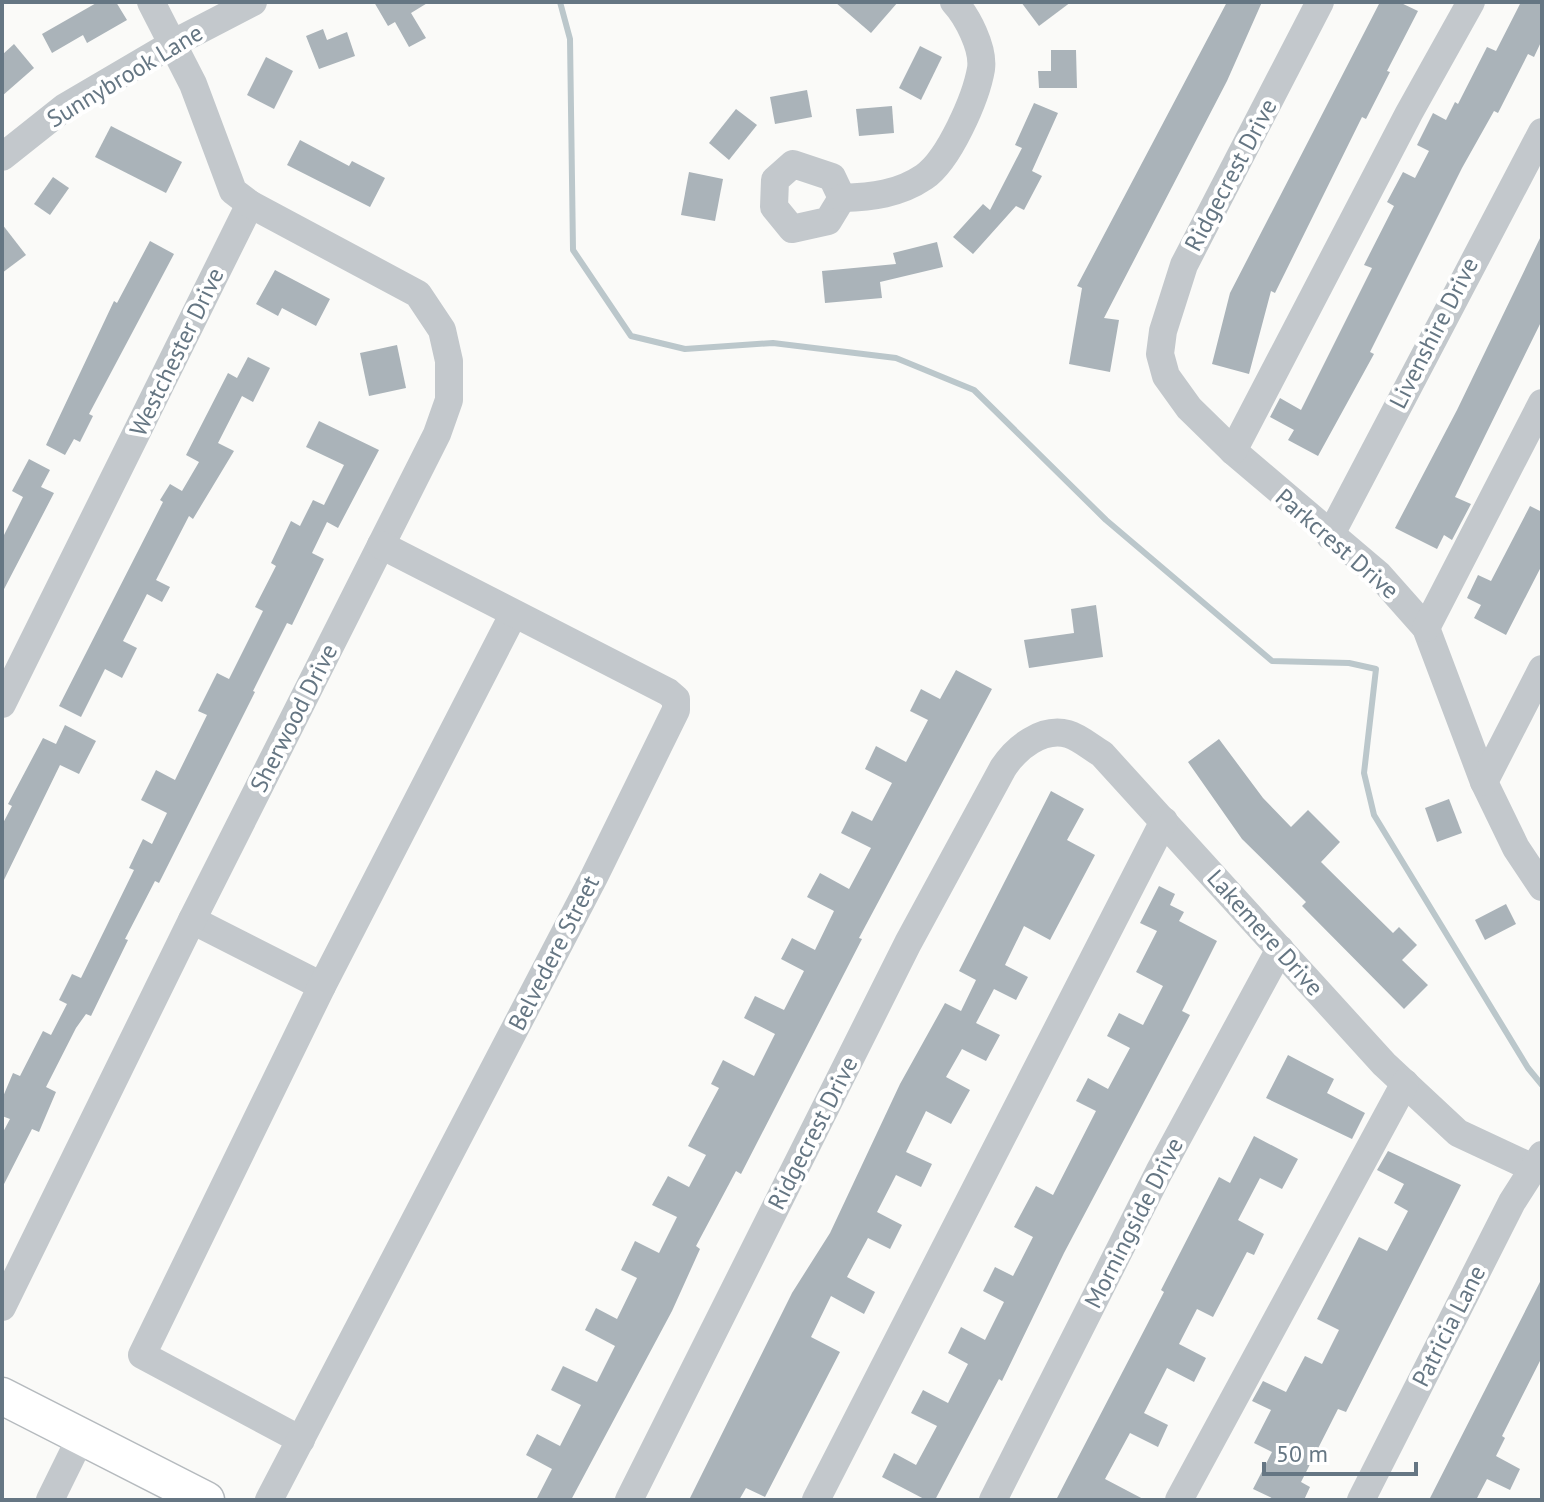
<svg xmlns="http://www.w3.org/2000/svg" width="1544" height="1502" font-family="'PT Sans',sans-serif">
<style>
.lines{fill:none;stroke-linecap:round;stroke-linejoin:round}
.stream{stroke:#bbc7cb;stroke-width:6}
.building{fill:#aab3b9}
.major-casing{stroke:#b5babe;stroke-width:39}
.minor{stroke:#c3c8cc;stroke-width:28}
.major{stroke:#fff;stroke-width:36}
.labels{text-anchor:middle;stroke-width:8;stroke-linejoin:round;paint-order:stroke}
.street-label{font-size:24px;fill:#657683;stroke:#fff}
</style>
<rect width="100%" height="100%" fill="#fafaf8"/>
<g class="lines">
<polyline class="stream" points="560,2 570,39 573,250 631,336 685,349 773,343 896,358 974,390 1106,520 1272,661 1349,663 1376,669 1364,773 1374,815 1528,1068 1542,1085"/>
</g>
<g class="building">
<polygon points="98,2 116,2 127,20 87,43 83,35 52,53 42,34"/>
<polygon points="374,2 429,2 411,13 426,38 409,47 395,22 388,26"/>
<polygon points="835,2 898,2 871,33"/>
<polygon points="1021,2 1071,2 1039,26"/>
<polygon points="1227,2 1262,2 1227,81 1104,318 1119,320 1110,372 1069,364 1082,288 1077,286"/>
<polygon points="1380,2 1399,2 1418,11 1387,71 1390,72 1366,119 1362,117 1275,293 1271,291 1249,374 1212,364 1230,293"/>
<polygon points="1521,2 1542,2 1542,40 1534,57 1528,54 1498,113 1494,111 1462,168 1370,352 1374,354 1318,456 1288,440 1294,430 1270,417 1280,398 1301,410 1372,268 1364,265 1394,206 1387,202 1403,172 1415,178 1429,151 1417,145 1433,113 1446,120 1455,102 1458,104 1487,47 1496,51"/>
<polygon points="323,29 327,40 347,32 355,56 319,69 306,36"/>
<polygon points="14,44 34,68 2,96 2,55"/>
<polygon points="920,46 942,57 921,100 899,88"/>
<polygon points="1051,50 1076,50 1077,88 1039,88 1038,71 1051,71"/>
<polygon points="266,57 293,71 274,109 247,95"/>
<polygon points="807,90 812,117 775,124 770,97"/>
<polygon points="1034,103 1058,113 1032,171 1042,176 1024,210 1016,206 973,254 953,237 983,204 990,210 1022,148 1015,145"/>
<polygon points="892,106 894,133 859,136 856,109"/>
<polygon points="736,109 757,125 729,160 709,143"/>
<polygon points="111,126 182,162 166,193 95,157"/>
<polygon points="300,140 349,166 352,161 385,178 370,207 287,165"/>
<polygon points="689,172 723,179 715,221 681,215"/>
<polygon points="53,177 69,188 50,215 34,204"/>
<polygon points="2,224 26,255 2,273"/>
<polygon points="1542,234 1542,320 1455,497 1471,504 1452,540 1444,535 1437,549 1395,528 1457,410"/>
<polygon points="150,241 174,254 89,414 93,416 80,442 74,439 65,455 46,445 114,301 117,303"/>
<polygon points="937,242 943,267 880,282 882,298 825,303 822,271 896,264 893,253"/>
<polygon points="275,270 330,299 316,326 282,308 278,316 256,304"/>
<polygon points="397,345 406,388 369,396 360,353"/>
<polygon points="248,357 270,368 253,402 242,396 218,443 234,451 193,519 189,516 156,580 170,587 162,602 147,594 123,641 137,648 122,678 105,669 81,717 59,706 163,502 160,500 170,484 182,491 199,462 186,455 228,373 237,378"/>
<polygon points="319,421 379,450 338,528 327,522 312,553 324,559 292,625 287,623 253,691 255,692 159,883 155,881 125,939 128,940 91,1016 86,1014 76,1028 46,1087 56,1092 39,1132 32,1129 2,1188 2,1134 10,1119 2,1116 2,1099 13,1073 20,1076 43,1031 51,1035 67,1004 59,1000 72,974 81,978 134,870 129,868 143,839 152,844 167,813 141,800 156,770 175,780 207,715 198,711 217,673 229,679 263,611 255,607 276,566 271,563 291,521 300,526 313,500 324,505 344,465 306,447"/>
<polygon points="29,459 50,470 41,487 54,493 2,593 2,539 23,497 12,491"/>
<polygon points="1530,506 1542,512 1542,565 1506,635 1474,618 1481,605 1467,598 1478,575 1491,581"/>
<polygon points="1096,605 1103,657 1029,668 1024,640 1074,633 1071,609"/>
<polygon points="956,670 992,689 859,938 862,939 741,1174 736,1171 696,1246 700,1249 672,1311 571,1500 536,1500 552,1469 526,1455 537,1434 560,1446 581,1405 551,1390 563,1366 597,1382 615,1346 585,1330 596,1308 617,1319 637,1278 621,1270 635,1241 659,1253 677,1217 652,1205 668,1176 689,1187 706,1155 688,1146 719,1088 711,1084 723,1060 754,1076 775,1034 744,1018 755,996 784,1010 804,971 781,959 792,938 815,950 834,911 807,897 820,873 849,889 871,848 841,833 852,811 872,821 892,783 865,769 876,746 906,762 928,720 910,711 921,689 940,699"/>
<polygon points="65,725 96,741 79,774 60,765 2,884 2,825 12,806 8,804 43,738 56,744"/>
<polygon points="1219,739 1263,798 1291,827 1308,810 1340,842 1321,862 1393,933 1399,927 1417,945 1402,960 1428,985 1404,1009 1302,906 1306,902 1242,839 1188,762"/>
<polygon points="1051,791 1084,809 1067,840 1095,855 1050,940 1024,926 1005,965 1028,977 1016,1000 994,989 976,1023 1000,1035 986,1061 962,1049 946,1077 970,1090 951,1124 926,1111 906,1152 932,1164 921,1187 896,1175 877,1212 902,1225 890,1249 868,1238 847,1277 875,1292 864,1314 831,1296 811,1337 840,1352 765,1497 746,1488 739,1500 689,1500 792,1293 830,1233 900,1084 945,1003 961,1011 976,980 959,971"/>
<polygon points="1449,799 1462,833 1437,842 1425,808"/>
<polygon points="1159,886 1175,894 1170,905 1184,912 1179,921 1217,941 1182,1011 1190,1015 1064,1253 1002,1381 999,1379 935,1500 926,1500 882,1477 894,1453 916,1465 937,1426 911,1413 923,1390 948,1403 968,1364 948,1353 961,1327 985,1340 1004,1302 983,1291 995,1267 1013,1276 1033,1237 1014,1227 1036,1186 1053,1195 1096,1111 1076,1101 1088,1078 1108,1089 1130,1048 1107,1036 1119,1013 1143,1025 1163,986 1136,972 1157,931 1140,923"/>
<polygon points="1506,904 1516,924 1485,940 1475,920"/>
<polygon points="1288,1055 1334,1079 1327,1093 1365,1113 1352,1139 1266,1098"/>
<polygon points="1254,1136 1298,1159 1282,1189 1260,1178 1238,1220 1264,1234 1254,1255 1247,1252 1213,1317 1197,1309 1179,1344 1206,1358 1194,1382 1167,1368 1144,1413 1168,1425 1158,1447 1130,1433 1105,1479 1145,1500 1056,1500 1164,1292 1161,1290 1219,1177 1230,1183"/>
<polygon points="1388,1151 1461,1185 1346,1412 1338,1409 1301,1482 1310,1487 1304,1500 1276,1500 1253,1489 1272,1452 1254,1443 1271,1410 1252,1401 1263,1381 1286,1392 1305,1356 1322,1364 1339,1330 1317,1319 1359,1237 1387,1251 1408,1211 1394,1203 1404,1184 1377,1170"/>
<polygon points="1542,1278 1542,1357 1502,1436 1505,1438 1496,1456 1520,1469 1510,1490 1487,1479 1476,1500 1429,1500"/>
</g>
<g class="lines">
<g class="major-casing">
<polyline id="major" points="2,1396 206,1500"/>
</g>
<g class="minor">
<polyline points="1320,2 1184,265 1163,331 1160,354 1166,376 1189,408 1233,451 1379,575 1426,628 1484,782 1516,848 1542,887"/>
<polyline points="2,157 65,107 174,43 253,2"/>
<polygon points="793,164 832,177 842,198 828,221 792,229 774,207 775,180"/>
<path d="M842 198C872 197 899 194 924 177 949 160 976 98 981 69 984 48 967 16 954 2"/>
<polyline points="1233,451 1409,113 1471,2"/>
<polyline points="1330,536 1542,132"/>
<polyline points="1426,628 1542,403"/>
<polyline points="2,704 250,204"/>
<polyline points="1484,782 1542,669"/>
<polyline points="192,920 322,986"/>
<polyline points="2,1307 192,920 437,434 449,400 449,361 442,330 418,294 250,204 233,191 193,84 151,2"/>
<polyline points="301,1440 142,1355 322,986 513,615"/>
<polyline points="50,1500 81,1437"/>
<polyline points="269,1500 594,877 676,710 676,699 668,692 381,545"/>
<path d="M629 1500 908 943 1003 768C1016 748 1042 727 1068 734 1079 737 1092 748 1102 754L1384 1064 1458 1133 1533 1168"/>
<polyline points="816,1500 1164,821"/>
<polyline points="993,1500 1159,1172 1280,949"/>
<polyline points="1179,1500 1405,1083"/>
<polyline points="1361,1500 1512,1202 1542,1155"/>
</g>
<use href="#major" class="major"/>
</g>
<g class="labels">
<g class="street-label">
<text transform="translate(125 76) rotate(-31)" y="8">Sunnybrook Lane</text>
<text transform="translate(1231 175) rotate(-62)" y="8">Ridgecrest Drive</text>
<text transform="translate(1434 333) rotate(-63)" y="8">Livenshire Drive</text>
<text transform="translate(177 352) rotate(-64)" y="8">Westchester Drive</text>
<text transform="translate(1337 544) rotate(41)" y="8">Parkcrest Drive</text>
<text transform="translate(294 718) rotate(-63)" y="8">Sherwood Drive</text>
<text transform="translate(1265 933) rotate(48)" y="8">Lakemere Drive</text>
<text transform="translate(554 953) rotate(-63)" y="8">Belvedere Street</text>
<text transform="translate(813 1133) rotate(-63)" y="8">Ridgecrest Drive</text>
<text transform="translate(1134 1223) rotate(-63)" y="8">Morningside Drive</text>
<text transform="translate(1449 1326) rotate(-63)" y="8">Patricia Lane</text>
</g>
</g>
<rect width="1544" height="1502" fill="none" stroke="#657683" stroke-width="8"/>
<path d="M1264 1462v12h152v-12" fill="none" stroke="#657683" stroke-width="4"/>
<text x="1276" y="1462" font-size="24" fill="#657683" stroke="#ffffff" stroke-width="6" paint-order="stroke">50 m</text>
</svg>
